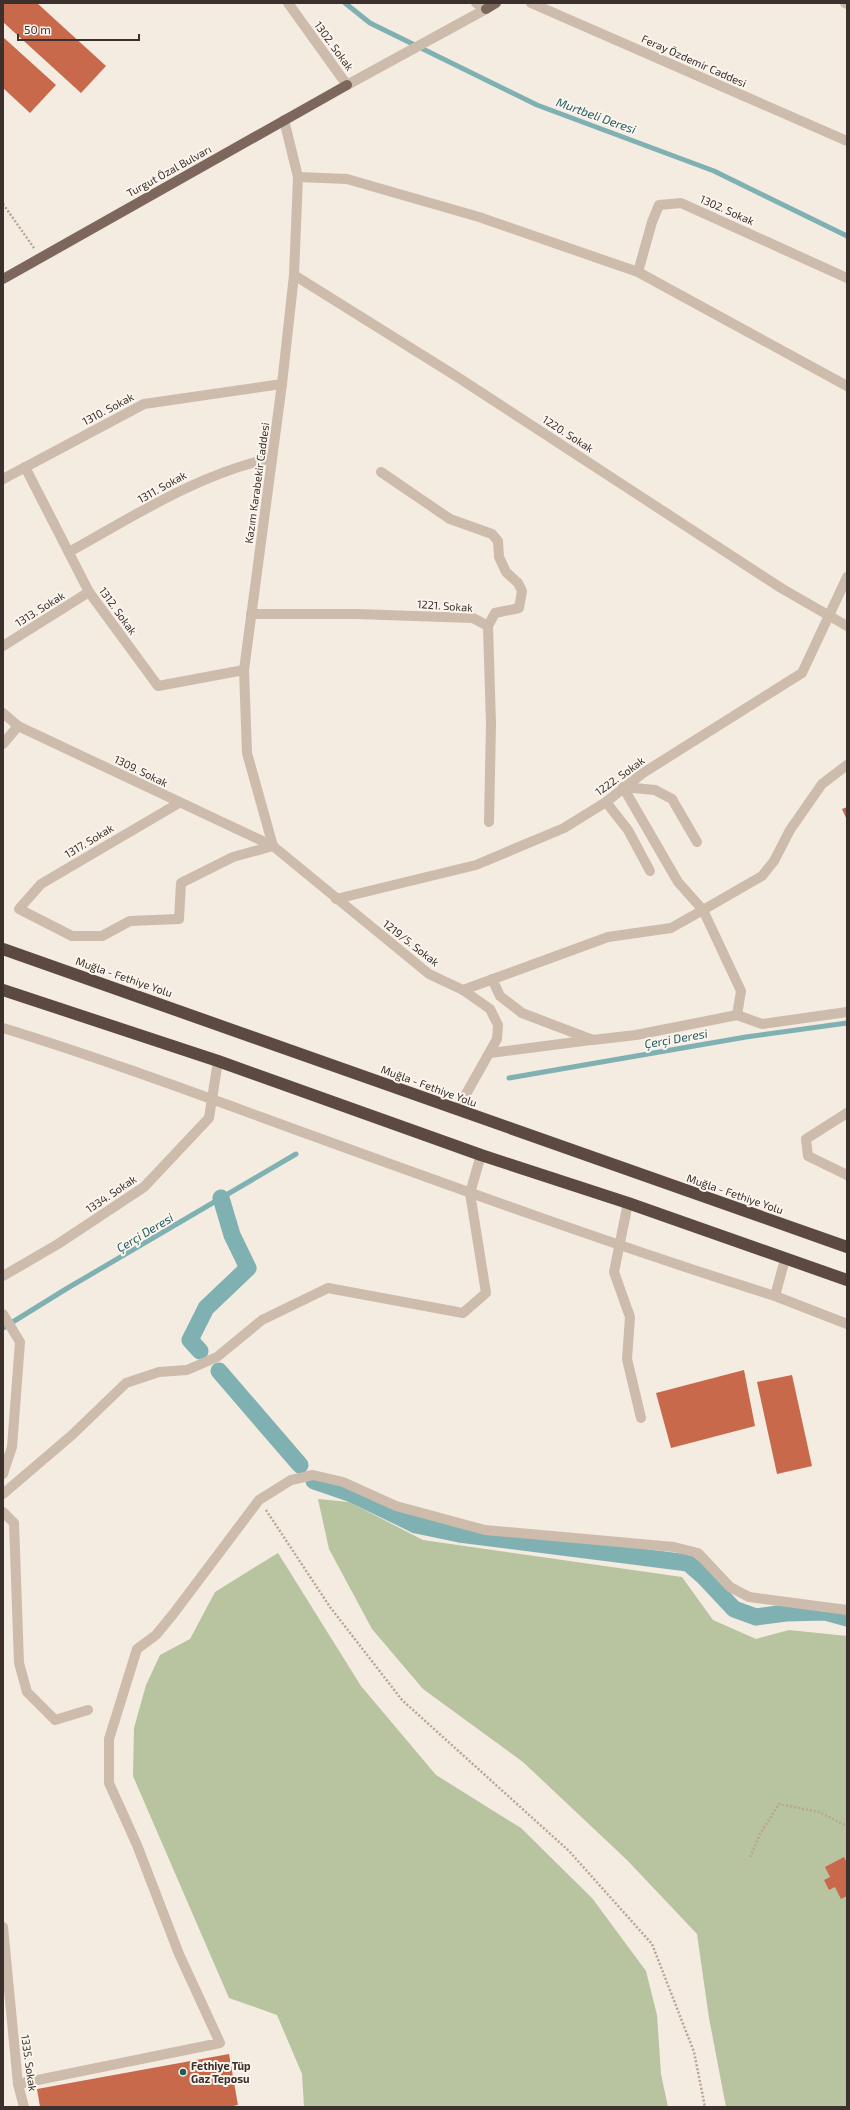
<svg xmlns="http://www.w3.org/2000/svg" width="850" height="2110" font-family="'Exo 2',sans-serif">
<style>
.green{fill:#b8c4a0}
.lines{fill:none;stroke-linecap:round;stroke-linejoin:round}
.stream{stroke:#7fb0b2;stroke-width:5}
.canal{stroke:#7fb0b2;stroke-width:17}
.building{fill:#c8694b}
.path{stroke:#b9a596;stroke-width:2.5;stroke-dasharray:2 2;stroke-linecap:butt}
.minor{stroke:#cdbbac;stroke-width:10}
.major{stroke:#7d675c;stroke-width:10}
.highway{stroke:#5c4a42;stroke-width:12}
.poi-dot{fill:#1f5a5e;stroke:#fbf5ee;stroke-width:1.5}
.labels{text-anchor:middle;stroke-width:4;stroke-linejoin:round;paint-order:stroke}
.street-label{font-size:11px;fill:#3b302b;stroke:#fbf5ee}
.poi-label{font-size:11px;font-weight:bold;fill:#3b302b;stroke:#fbf5ee;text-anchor:start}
.water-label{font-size:12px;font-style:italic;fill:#1f5a5e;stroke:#fbf5ee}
</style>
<rect width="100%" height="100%" fill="#f4ebe1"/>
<g class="green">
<polygon points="318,1499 349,1502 423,1540 682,1577 713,1620 756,1639 789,1630 847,1636 847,2107 726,2107 709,2018 697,1934 627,1860 523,1762 423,1689 372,1629 329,1549"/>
<polygon points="278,1553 361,1686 436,1775 521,1828 592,1898 646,1971 657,2015 661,2074 668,2107 304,2107 302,2074 277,2015 229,1998 133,1776 134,1728 146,1685 160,1655 190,1639 215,1592"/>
</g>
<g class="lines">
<g class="stream">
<polyline points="345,3 370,23 537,105 714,171 847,236"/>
<polyline points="509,1078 746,1037 847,1023"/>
<polyline points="3,1328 66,1289 296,1154"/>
</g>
<g class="canal">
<polyline points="200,1351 190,1340 206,1308 248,1268 232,1235 221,1198"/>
<polyline points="219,1371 300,1465"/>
<polyline points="314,1481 352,1494 416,1525 459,1534 688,1563 703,1576 734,1609 756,1617 786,1613 825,1612 847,1618"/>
</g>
</g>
<g class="building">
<polygon points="3,3 37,3 106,66 81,93 3,22"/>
<polygon points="3,37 56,85 30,113 3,88"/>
<polygon points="847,807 847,820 842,809"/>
<polygon points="744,1370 755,1426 671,1448 656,1393"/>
<polygon points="792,1375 812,1466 777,1474 757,1382"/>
<polygon points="844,1857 847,1863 847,1896 841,1899 835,1887 829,1890 824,1880 830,1877 825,1867"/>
<polygon points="229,2054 238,2105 228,2107 40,2107 37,2089"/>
</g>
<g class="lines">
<g class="path">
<polyline points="3,204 34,248"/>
<polyline points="266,1510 330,1607 402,1700 569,1851 652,1944 694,2052 705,2107"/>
<polyline points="750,1857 760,1834 779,1804 819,1812 847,1826"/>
</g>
<g class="minor">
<polyline points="288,3 347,85 486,9 476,3"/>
<polyline points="531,3 847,141"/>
<polyline points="845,3 847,4"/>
<polyline points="298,177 347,179 479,217 638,272 847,386"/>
<polyline points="638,272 652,222 659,205 681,203 847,278"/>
<polyline points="294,275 459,378 781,588 847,626"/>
<polyline points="25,467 89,592 158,686 244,670"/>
<polyline points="381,472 450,519 492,534 498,541 499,557 506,572 518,583 522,591 519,608 495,613 488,626"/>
<polyline points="3,479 144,404 282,384"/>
<path d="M69 552C134 516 198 474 272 458"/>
<polyline points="251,614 356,614 473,618 488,626 491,724 489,822"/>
<polyline points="3,646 89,592"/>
<polyline points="3,713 18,726 273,846 429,974 463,990 490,1009 498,1025 497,1039 457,1110"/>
<polyline points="3,744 18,726"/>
<polyline points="623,787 655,790 672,799 697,842"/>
<polyline points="606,802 628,830 650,871"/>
<polyline points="179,803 41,884 19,909 72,936 102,936 130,921 179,919 181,883 233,857 273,846"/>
<polyline points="273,846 247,753 244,670 282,384 294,275 298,177 284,120"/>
<polyline points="336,899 476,865 564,828 606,802 643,773 802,673 847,577"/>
<polyline points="492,979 500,996 522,1013 593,1040 636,1035 737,1015 762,1024 847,1012"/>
<polyline points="463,990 608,937 671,928 703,910 678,882 623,787"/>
<polyline points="737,1015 741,991 703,910 762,876 774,861 790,830 822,784 847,765"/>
<path d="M3 1028C104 1059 203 1096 302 1132 459 1189 616 1246 775 1296"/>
<polyline points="490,1053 591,1040"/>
<polyline points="847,1113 806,1139 808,1156 847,1175"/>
<polyline points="628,1203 614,1272 630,1317 627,1359 641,1418"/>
<polyline points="785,1259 775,1296 847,1324"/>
<polyline points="3,1276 58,1244 144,1187 209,1118 218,1061"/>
<polyline points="3,1314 20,1342 12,1447 3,1474"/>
<polyline points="3,1494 72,1435 126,1383 159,1372 187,1370 217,1357 262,1320 328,1288 463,1313 486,1293 470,1193 481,1155"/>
<polyline points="3,1512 14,1523 19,1663 27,1692 55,1720 88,1710"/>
<polyline points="3,1927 18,2084 24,2107"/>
<polyline points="18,2084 220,2043 179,1954 137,1845 109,1783 109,1739 137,1649 156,1635 174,1613 259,1500 291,1480 313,1475 343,1482 396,1506 485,1530 674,1547 698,1553 730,1587 749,1597 847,1610"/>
</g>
<g class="major">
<polyline points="486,9 496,3"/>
<polyline points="3,279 347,85"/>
</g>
<g class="highway">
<polyline points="3,949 847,1247"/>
<polyline points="3,990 218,1061 481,1155 628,1203 847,1280"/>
</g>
</g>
<circle class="poi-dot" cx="183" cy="2072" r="4"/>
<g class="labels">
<g class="street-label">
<text transform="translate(334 46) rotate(54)" y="4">1302. Sokak</text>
<text transform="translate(694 61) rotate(24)" y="4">Feray Özdemir Caddesi</text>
<text transform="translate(169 171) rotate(-29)" y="4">Turgut Özal Bulvarı</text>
<text transform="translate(727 210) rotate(24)" y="4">1302. Sokak</text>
<text transform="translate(108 409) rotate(-28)" y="4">1310. Sokak</text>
<text transform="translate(568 434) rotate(33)" y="4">1220. Sokak</text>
<text transform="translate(257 483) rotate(-82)" y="4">Kazım Karabekir Caddesi</text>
<text transform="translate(162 487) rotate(-29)" y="4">1311. Sokak</text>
<text transform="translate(445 606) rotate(4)" y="4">1221. Sokak</text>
<text transform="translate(40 609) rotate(-32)" y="4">1313. Sokak</text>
<text transform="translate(118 611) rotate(54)" y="4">1312. Sokak</text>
<text transform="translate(141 771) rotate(26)" y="4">1309. Sokak</text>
<text transform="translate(620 776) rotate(-36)" y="4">1222. Sokak</text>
<text transform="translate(89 841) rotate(-31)" y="4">1317. Sokak</text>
<text transform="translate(411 943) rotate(38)" y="4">1219/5. Sokak</text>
<text transform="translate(124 977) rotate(19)" y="4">Muğla - Fethiye Yolu</text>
<text transform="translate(429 1086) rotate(20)" y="4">Muğla - Fethiye Yolu</text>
<text transform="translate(111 1194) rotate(-34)" y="4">1334. Sokak</text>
<text transform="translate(735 1194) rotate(19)" y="4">Muğla - Fethiye Yolu</text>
<text transform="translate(29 2063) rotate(82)" y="4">1335. Sokak</text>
</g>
<g class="poi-label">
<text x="191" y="2070">Fethiye Tüp<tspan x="191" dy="13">Gaz Teposu</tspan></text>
</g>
<g class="water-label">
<text transform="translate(596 116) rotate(20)" y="4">Murtbeli Deresi</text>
<text transform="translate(676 1039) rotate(-10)" y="4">Çerçi Deresi</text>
<text transform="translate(145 1233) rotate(-31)" y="4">Çerçi Deresi</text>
</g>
</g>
<rect width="850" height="2110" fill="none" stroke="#3b302b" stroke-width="8"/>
<path d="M18 34v6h121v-6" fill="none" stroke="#3b302b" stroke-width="2"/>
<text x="24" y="34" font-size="12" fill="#3b302b" stroke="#fbf5ee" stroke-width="3" paint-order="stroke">50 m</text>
</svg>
